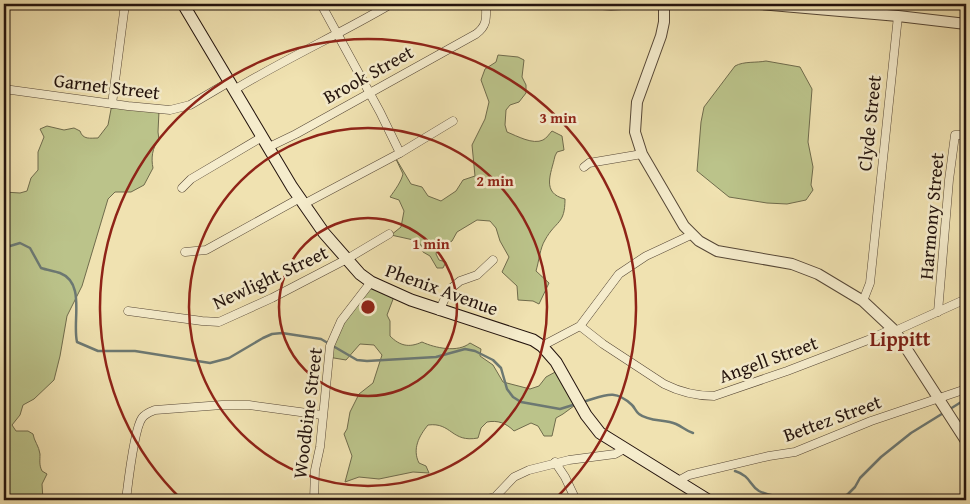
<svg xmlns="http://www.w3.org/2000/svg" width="970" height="504" font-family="'Gentium Book Plus',serif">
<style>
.green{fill:#bbc38a;stroke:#6f6b4c}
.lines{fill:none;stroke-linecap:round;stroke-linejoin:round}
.stream{stroke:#6c7872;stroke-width:2.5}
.minor-casing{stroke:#564736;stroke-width:9}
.tertiary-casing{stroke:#564736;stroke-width:12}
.secondary-casing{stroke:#23130d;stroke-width:13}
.minor{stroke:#f5eccc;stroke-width:8}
.tertiary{stroke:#f5eccc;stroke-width:10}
.secondary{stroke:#f5eccc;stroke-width:11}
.ring{fill:none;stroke:#8f2418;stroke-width:2.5}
.labels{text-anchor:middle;stroke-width:5;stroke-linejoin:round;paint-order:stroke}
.street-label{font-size:19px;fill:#23130d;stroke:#f5eccc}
.neighbourhood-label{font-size:20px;font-weight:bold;fill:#7a1f14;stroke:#f5eccc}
.centre{fill:#8f2418;stroke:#f5eccc;stroke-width:2.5}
.ring-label{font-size:15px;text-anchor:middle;font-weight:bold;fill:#8f2418;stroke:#f5eccc;stroke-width:5;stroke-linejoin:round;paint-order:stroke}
</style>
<rect width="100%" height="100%" fill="#f0e2b1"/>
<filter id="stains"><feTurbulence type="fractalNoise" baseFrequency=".004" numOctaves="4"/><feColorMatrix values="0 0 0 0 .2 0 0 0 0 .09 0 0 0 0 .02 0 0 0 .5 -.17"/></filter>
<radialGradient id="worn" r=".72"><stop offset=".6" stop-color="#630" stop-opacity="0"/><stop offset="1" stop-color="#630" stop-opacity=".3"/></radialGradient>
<g class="green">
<path d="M498 55 518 57 524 60 522 77 526 85V93L519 102 510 105 506 110 505 125 507 132C517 136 533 145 543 140 547 138 549 134 552 131L562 136 564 150 557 152 555 156C551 174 541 193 565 199 565 225 556 220 545 240 540 248 539 261 536 271L549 283 539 304 533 301 518 300 517 286 502 272 509 257 500 241 496 228 490 221 477 220 457 232 452 241 437 250 436 254 439 260 446 262 443 268H437L430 256 423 252 422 247 418 241 391 235 401 227 404 211 399 200 390 197C395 190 401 182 403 174L395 157 411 184 422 187 428 196 441 201 456 191 463 180 475 176 472 145 485 119 489 102 481 80 485 69 496 62Z"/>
<path d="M766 61 800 67 812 89 808 142 813 167 811 185 813 190 806 200 787 204 767 203 729 197 697 171 701 122 704 107 735 66C744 61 756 63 766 61Z"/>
<path d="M112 104 159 111 158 132 159 140C152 147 151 159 153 168L144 185 131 192H115L108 199 82 286 67 316 60 356 54 380 34 399 23 405 20 415 12 425 16 431H28L33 434C34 441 39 446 40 454 40 461 39 465 42 471L47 474 42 484 43 500H4V192L20 193 27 191 31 178 38 170V152L44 137 40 129 47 126 64 130 74 128 80 131C83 140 90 138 98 138L108 125Z"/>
<path d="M369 283 395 294 387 315 390 321V336C400 346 409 348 422 342 435 348 458 353 470 343L481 349 480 356 493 365 503 382 530 389 539 386 546 377 559 370 578 403 563 414 556 418 552 436H544L538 426 531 423 514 431C506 423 498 420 487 422L481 428 478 438C451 443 452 422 428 425 419 436 412 449 419 463L426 466 429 473 413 472 379 479 359 477 345 482 352 456 344 434 347 429 350 412 359 394 373 383 382 355 374 345 360 344 346 360 328 357 329 344Z"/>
</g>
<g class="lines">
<g class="stream">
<path d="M4 245 10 246 20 243 30 248 41 268C47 270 54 271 60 273 86 283 72 321 77 342L98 351H135L210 363 229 358 263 338 272 334 282 333 321 339 357 360 367 361 436 357 465 349 475 351 493 360 501 368 507 389 513 397 521 402 560 409 573 405"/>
<path d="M586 401C606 395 615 389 632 405 635 408 636 412 639 414 649 422 665 419 676 424 683 427 686 431 693 433"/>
<polyline points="950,409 966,399"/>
<path d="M735 471C751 476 749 485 759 491 772 498 792 498 807 500"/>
<polyline points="837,500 848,494 855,487 860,478 881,457 911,433 945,412"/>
</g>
<g class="minor-casing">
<g id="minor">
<polyline points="321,4 380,112 400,153"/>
<polyline points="577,4 611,6 653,4"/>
<polyline points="4,89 128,106 170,110 190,105 229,82"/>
<path d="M234 90C285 59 340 34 391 4"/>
<polyline points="112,104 125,4"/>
<path d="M269 147 296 134 476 34C488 25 486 17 486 4"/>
<polyline points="584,167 589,163 642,154"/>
<polyline points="182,188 191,179 262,137"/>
<polyline points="304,204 400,153 453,121"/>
<polyline points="185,252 206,250 300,198"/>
<polyline points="863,301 870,283 898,16"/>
<polyline points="128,311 202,321 219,322 272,298 347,259 389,234"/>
<polyline points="439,311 449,290 460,281 477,275 493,260"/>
<polyline points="938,312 949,180 955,135 966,135"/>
<path d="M580 326 603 344 664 384C680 392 696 396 714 396L787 371 868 340 892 329"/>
<polyline points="895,331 966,299"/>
<polyline points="542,346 580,326 619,274 646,256 691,235"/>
<polyline points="555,462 565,477 574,496"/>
<polyline points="678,481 689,475 769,456 795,452 871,421 966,389"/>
<path d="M126 500C128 484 134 429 142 418 146 413 150 412 155 410L222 405H249L322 415"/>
<polyline points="314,500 315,470 320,447 330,346 341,321 371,282"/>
<polyline points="483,500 495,497 514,477 529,470 569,460 615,454 624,449"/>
</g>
</g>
<g class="tertiary-casing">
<g id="tertiary">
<polyline points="664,4 664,22 661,36 637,102 635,132 642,154 684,226 699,241 717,251 792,264 818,274 863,301 895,331 966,441"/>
<polyline points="760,4 898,16 966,24"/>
</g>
</g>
<g class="secondary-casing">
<polyline id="secondary" points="183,4 292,187 324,233 360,274 371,282 411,300 533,340 542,346 556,362 586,415 600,433 708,500"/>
</g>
<use href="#minor" class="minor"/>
<use href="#tertiary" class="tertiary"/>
<use href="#secondary" class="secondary"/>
</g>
<g class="ring">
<circle cx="368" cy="307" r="89"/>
<circle cx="368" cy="307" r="179"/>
<path d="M182 500A268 268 0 1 1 554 500"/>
</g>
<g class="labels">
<g class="street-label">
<text transform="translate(368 74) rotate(-29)" y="7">Brook Street</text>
<text transform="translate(107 86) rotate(7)" y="7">Garnet Street</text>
<text transform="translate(869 123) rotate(-84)" y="7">Clyde Street</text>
<text transform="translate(931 216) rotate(-85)" y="7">Harmony Street</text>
<text transform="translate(270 277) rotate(-25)" y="7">Newlight Street</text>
<text transform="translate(442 289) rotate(20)" y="7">Phenix Avenue</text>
<text transform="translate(768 359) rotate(-20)" y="7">Angell Street</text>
<text transform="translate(307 413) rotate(-83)" y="7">Woodbine Street</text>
<text transform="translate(832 418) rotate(-20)" y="7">Bettez Street</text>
</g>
<g class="neighbourhood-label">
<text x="900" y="346">Lippitt</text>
</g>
</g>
<circle cx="368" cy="307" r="8" class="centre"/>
<g class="ring-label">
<text x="558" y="123">3 min</text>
<text x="495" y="186">2 min</text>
<text x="431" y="249">1 min</text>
</g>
<rect width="970" height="504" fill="none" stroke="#f0e2b1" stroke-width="20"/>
<rect x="5" y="5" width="960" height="494" fill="none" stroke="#23130d" stroke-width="2.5"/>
<rect x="10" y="10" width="950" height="484" fill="none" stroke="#23130d"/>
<rect width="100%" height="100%" filter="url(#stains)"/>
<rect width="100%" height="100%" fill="url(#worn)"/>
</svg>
